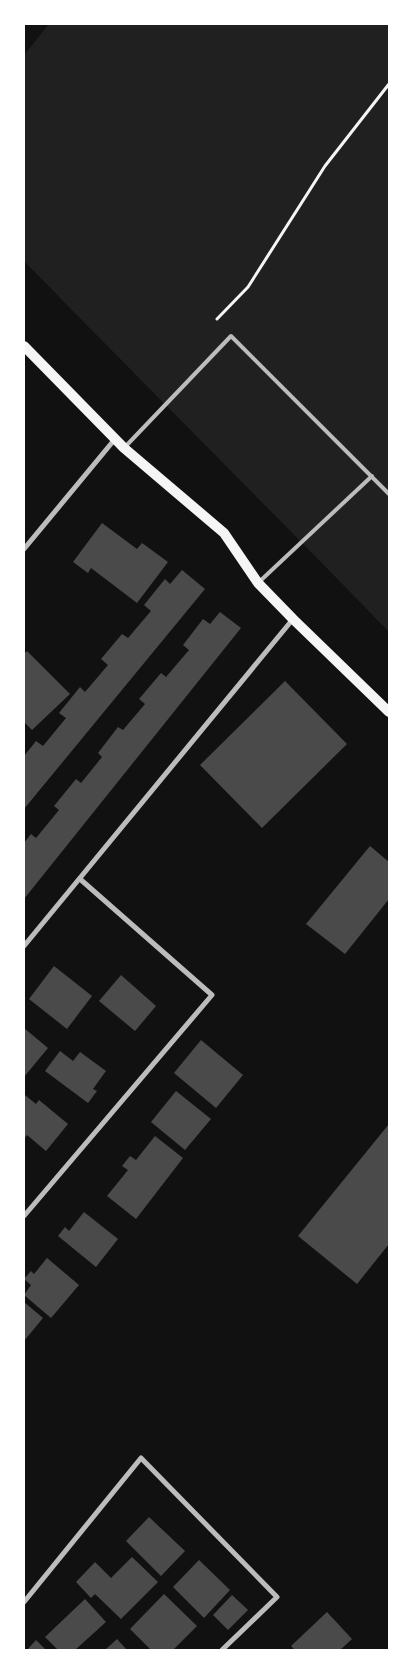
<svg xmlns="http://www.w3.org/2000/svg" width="413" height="1674" font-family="'Nunito Sans',sans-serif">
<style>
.green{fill:#202020}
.building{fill:#4a4a4a}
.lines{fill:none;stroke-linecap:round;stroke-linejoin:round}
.path{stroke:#f5f5f5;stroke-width:3}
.service{stroke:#bcbcbc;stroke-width:4}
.minor{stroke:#bcbcbc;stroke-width:5}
.secondary{stroke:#f5f5f5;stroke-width:10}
</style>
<rect width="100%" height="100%" fill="#111"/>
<path class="green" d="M49 24H389V632C268 507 145 385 24 261V55Z"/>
<g class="building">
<polygon points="102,523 137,549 142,543 168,562 137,603 91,568 88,573 73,562"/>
<polygon points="182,570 205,589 24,809 24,756 36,741 43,746 66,718 59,713 80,687 85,692 108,665 101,659 122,634 128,638 151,611 144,605 165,579 170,584"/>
<polygon points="220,612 241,628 24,899 24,843 31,834 36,838 59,810 54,806 76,779 81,783 102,757 98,753 118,727 123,730 145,704 139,699 161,673 166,677 189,650 183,645 203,619 210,624"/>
<polygon points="27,651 70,694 32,730 24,722 24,652 25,653"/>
<polygon points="285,681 347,744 262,828 200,765"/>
<polygon points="370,846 389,862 389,899 345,954 306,924"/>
<polygon points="54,966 92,996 67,1029 29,999"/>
<polygon points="121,975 156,1006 135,1031 99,1001"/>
<polygon points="24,1028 48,1048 24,1077"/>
<polygon points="201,1040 243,1075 216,1108 174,1073"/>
<polygon points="60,1051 73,1061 80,1052 106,1071 93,1089 97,1091 88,1103 45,1071"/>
<polygon points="176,1091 211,1119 185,1150 151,1122"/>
<polygon points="25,1095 36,1104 39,1100 68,1124 46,1151 27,1135 24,1139"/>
<polygon points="389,1124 389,1244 357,1284 298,1236"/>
<polygon points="155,1136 183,1158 136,1219 107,1196 128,1170 122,1166 130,1156 136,1160"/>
<polygon points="84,1212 118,1239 96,1267 58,1236 65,1227 69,1231"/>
<polygon points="47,1258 79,1285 51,1318 24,1295 31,1285 24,1279 31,1271 34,1274"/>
<polygon points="24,1302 43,1318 24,1341"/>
<polygon points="149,1517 185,1551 161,1576 126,1541"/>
<polygon points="132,1557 158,1582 121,1619 95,1594 91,1598 76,1582 95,1562 111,1578"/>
<polygon points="199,1560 230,1590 204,1618 173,1587"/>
<polygon points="164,1594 197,1626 173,1650 151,1650 130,1629"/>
<polygon points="232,1595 248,1610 228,1630 213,1615"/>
<polygon points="85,1599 106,1622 75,1650 58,1650 45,1637"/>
<polygon points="327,1612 352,1639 340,1650 295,1650 291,1646"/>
<polygon points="117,1639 127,1650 105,1650"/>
<polygon points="36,1640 46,1650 27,1650"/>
</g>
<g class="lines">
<polyline class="path" points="217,319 248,287 325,166 389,84"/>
<g class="service">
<polyline points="125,447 231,336 389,494"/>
<polyline points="258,583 372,476"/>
</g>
<g class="minor">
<polyline points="24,549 115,439"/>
<polyline points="24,946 293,619"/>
<polyline points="24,1216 212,995 80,879"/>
<polyline points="24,1602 141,1458 277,1597 222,1650"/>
</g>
<polyline class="secondary" points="24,346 124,448 224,533 258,583 293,619 389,712"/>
</g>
<rect width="413" height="1674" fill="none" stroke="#ffffff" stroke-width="50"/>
</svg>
